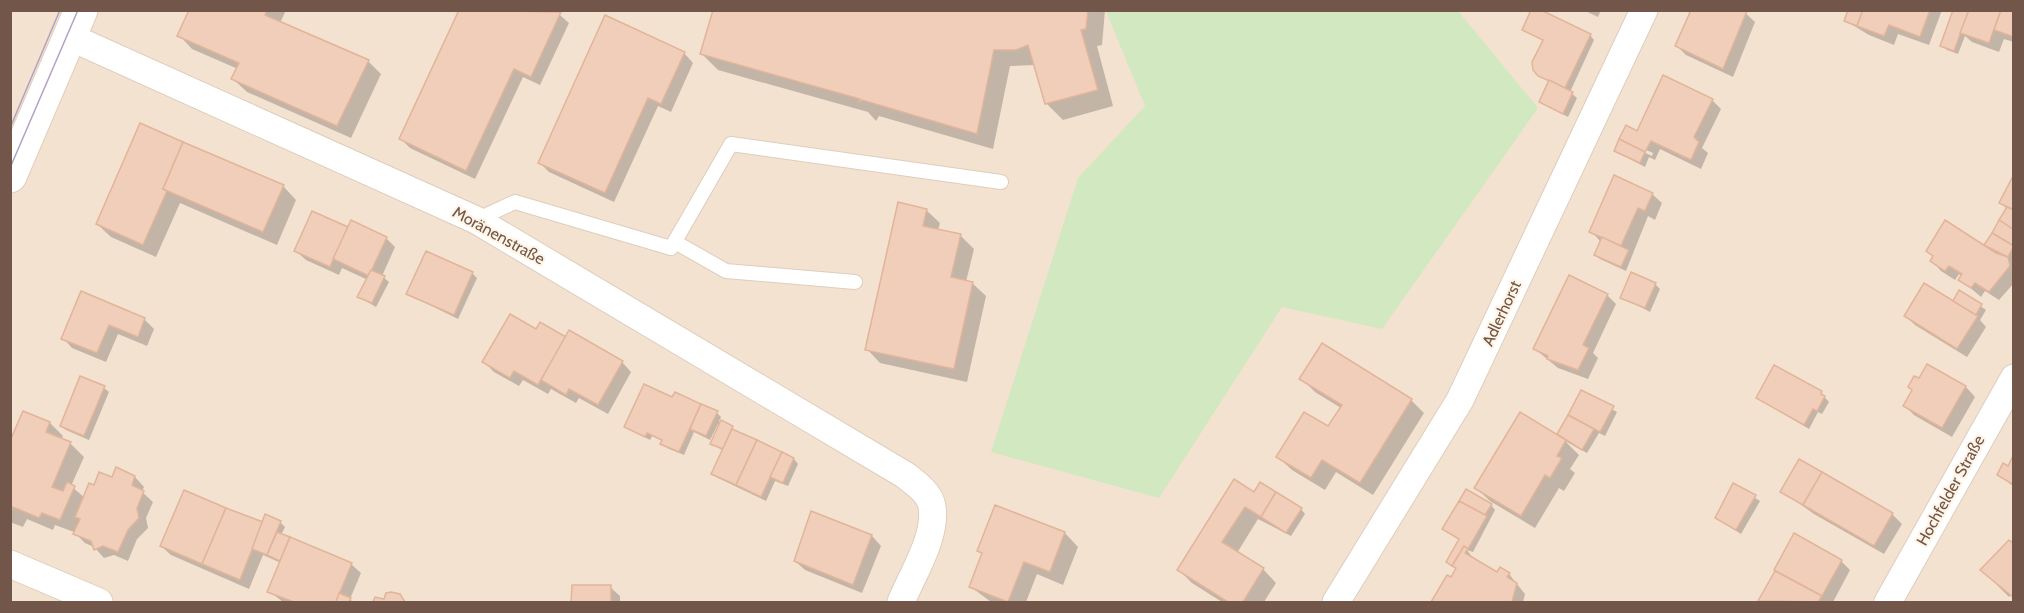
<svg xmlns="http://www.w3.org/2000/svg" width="2024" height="613" font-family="Cabin,sans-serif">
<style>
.residential{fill:#f3e2d0}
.green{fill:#d1e8c0}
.shadow{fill:#0003;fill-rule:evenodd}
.building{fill:#f0ceb9;stroke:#e2b49a;stroke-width:1.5}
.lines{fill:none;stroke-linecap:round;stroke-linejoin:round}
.service-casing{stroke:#dfcdbd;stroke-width:16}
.minor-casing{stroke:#dfcdbd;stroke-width:29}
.secondary-casing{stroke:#e4cebb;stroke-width:35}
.service{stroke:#fff;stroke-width:14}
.minor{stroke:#fff;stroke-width:27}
.secondary{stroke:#fff;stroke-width:33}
.tram{stroke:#b3a1c4;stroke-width:1.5}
.labels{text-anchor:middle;stroke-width:4.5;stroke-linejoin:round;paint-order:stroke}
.street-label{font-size:16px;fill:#725649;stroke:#fff5e7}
</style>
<rect width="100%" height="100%" fill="#fbf1e1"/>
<rect class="residential" x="11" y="11" width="2002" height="591"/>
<polygon class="green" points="1106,11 1458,11 1538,108 1382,329 1282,307 1159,498 991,452 1078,178 1145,106"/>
<g class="shadow">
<polygon points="190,10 286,10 280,23 368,61 381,74 351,138 247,92 233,79 238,69 192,49 179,35"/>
<polygon points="461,10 554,10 569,23 540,85 523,77 475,179 410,148 401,139"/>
<polygon points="715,10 1105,10 1102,45 1097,46 1113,106 1063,120 1046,103 1035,65 1010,66 993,149 879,116 876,121 868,112 718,70 702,54"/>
<polygon points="1583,10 1601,10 1598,17"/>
<polygon points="1693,10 1742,10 1755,22 1733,77 1686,55 1676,45"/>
<polygon points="1849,10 1942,10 1929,45 1898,34 1894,45 1869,35 1846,21"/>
<polygon points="1953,10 1960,13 1970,10 2014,10 2014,42 2004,39 1999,52 1972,42 1965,36 1958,54 1947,50 1942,45 1955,11"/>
<polygon points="1524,29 1590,35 1594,40 1570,92 1577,98 1568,117 1540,102 1550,82 1539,75 1544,41"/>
<polygon points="684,53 693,63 671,112 658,106 614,202 549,172 539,162"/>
<path d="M1712 100 1721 109 1702 148 1708 153 1701 169 1660 149 1655 160 1649 157 1645 167 1615 151 1638 133ZM1630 143 1653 153 1652 156 1630 146Z"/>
<polygon points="141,125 283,186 296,200 277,245 180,203 156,257 111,237 97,224"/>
<polygon points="2014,180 2014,283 1999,300 1985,291 1981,297 1960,279 1962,277 1959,274 1955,280 1941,271 1932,261 1934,258 1928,251 1990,251 1986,245 2008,210 2001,203"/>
<polygon points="1652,194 1662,203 1655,220 1648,216 1626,271 1600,259 1595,255 1600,241 1591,231"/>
<polygon points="926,210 940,223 938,230 960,235 974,249 966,282 972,283 986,296 967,382 880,363 867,349"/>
<polygon points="349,229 386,238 395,247 382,276 389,282 376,307 359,297 368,280 342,268 339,275 306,260 296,251"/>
<polygon points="472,273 477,278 458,319 408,294"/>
<polygon points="1655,284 1660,289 1650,312 1622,297"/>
<polygon points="1959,292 1986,310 1980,320 1986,327 1967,357 1915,325 1905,315 1953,303"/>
<polygon points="82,293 144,319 154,329 147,346 118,334 106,362 72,348 63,338"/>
<polygon points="1607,295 1616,304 1593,353 1598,358 1588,379 1558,368 1535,349"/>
<polygon points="537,331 567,339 622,362 631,372 608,414 579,398 576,403 551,389 548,394 523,380 519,386 494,372 484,362"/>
<polygon points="1928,366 1966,387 1975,397 1952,437 1914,415 1905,406"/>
<polygon points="1301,378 1411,400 1424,413 1373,495 1336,472 1325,490 1292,470 1278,457 1328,428 1341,408 1315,392"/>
<polygon points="104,388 109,392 89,440 66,430 61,426"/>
<polygon points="1581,392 1617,412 1605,436 1599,433 1587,453 1565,441 1579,455 1570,469 1575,473 1564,491 1559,488 1535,528 1490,501 1476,488 1564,439 1558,434"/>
<polygon points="1821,393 1829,402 1822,414 1818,412 1809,429 1758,398"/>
<polygon points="675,394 717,413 721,417 719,421 737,433 794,459 798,464 788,486 775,481 766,501 718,478 713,474 723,451 712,443 720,426 718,424 710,440 694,432 684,455 667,448 663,441 652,436 650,440 626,427 673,399"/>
<polygon points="24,412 50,423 63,436 61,440 70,443 84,457 71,486 85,498 94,487 113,479 135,477 144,487 142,492 153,502 146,518 148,528 137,539 128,561 114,555 104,558 94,547 85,543 74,532 55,525 53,530 27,519 23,527 10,522 10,445"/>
<polygon points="2014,459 2014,487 1999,475 2008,468"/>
<polygon points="1734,485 1760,501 1741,534 1716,518"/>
<polygon points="1782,491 1892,514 1902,524 1884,554 1814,514"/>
<polygon points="1255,494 1301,509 1305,514 1291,536 1258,519 1237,553 1263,569 1276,583 1264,602 1222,602 1192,583 1179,570"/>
<polygon points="1491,505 1495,510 1473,552 1467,550 1475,561 1497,574 1509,574 1525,594 1523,602 1433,602 1448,577 1451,579 1457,569 1448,562 1460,540 1444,529"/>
<polygon points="996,507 1065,533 1078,547 1063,585 1037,574 1026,602 991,602 971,587 983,555 979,550"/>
<polygon points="811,513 872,536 881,546 862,593 805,570 795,561"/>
<polygon points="280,522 285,527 281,535 351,564 361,573 350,599 353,602 283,602 269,591 281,563 263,555 249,589 171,555 161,546"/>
<polygon points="1794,535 1841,561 1850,570 1833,602 1759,602"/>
<polygon points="1982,570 2011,594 2009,597"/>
<polygon points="573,586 610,587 620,596 620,602 573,602"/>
</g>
<g class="building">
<polygon points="189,10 267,10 265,15 369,60 337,126 231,79 239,63 177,36"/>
<polygon points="459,10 561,12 531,77 514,69 466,171 399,139"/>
<polygon points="713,10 1088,10 1086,29 1081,30 1098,90 1045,104 1028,45 1016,50 994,50 977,134 862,100 859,102 860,99 700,54"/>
<polygon points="1531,10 1541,10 1591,34 1565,88 1538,76 1533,70 1532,62 1543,40 1522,30"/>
<polygon points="1691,10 1747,11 1723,69 1675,46"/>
<polygon points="1848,10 1863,10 1857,26 1844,21"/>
<polygon points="1863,10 1930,10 1920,37 1889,25 1884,36 1857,26"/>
<polygon points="1953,10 1969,10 1954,51 1940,46"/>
<polygon points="1969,10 2001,10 1989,43 1960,33"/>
<polygon points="2001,10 2014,10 2014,37 1994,30"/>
<polygon points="605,15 685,52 661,104 648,98 605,193 538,163"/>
<polygon points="1663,75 1713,99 1694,137 1699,142 1691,160 1651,141 1645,152 1619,139 1626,125 1637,131"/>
<polygon points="1549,80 1573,92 1563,114 1539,102"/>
<polygon points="140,123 183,142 163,189 167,191 143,245 96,224"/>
<polygon points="1619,139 1645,152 1640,163 1614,151"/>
<polygon points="183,142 284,185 263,232 163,189"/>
<polygon points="1614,175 1653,193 1645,211 1638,208 1621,246 1589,232"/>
<polygon points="2012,178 2014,179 2014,210 1999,203"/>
<polygon points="898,202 927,209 923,226 961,234 951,277 973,282 954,369 865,350"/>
<polygon points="2007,207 2014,210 2014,230 1999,220"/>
<polygon points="312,211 348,227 330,267 294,251"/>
<polygon points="351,220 387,237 369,276 333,259"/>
<polygon points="1945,220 1996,253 2008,257 2010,266 1989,292 1975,283 1971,288 1958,280 1962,274 1949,266 1945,271 1930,261 1933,256 1926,251"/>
<polygon points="1999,220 2014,230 2014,246 1992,233"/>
<polygon points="1992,233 2014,246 2008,257 1984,245"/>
<polygon points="1602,237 1629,250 1621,267 1594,255"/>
<polygon points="426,251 473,272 454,315 406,294"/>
<polygon points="371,270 385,276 372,303 357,297"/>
<polygon points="1631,272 1656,283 1645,308 1620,298"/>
<polygon points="1569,275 1608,294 1583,345 1589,348 1578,370 1547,359 1548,356 1533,349"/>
<polygon points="1924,283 1978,316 1957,349 1904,316"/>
<polygon points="1959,290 1982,304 1976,315 1953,301"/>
<polygon points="81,291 145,318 138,337 109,325 97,353 61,339"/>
<polygon points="510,314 536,329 540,322 566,337 538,385 514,371 510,378 482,362"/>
<polygon points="569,330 623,361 598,405 569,389 566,395 541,380"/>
<polygon points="1322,343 1412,399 1360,483 1322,460 1311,478 1276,457 1304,412 1328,426 1342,405 1299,379"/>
<polygon points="1927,364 1966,386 1942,428 1903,406 1912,390 1908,387 1914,376 1919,378"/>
<polygon points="1774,365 1822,391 1821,394 1825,396 1817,411 1813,409 1804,425 1756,398"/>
<polygon points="80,376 105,386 84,436 60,426"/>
<polygon points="644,384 672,397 675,392 701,404 679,452 660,444 662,440 647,433 645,437 624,427"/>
<polygon points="1581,390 1614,406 1600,432 1568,415"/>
<polygon points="701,404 718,411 706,436 690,429"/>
<polygon points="23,411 50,422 46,432 71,442 52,487 63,491 67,482 75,486 60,520 42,513 39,518 13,507 10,514 10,441"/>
<polygon points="1520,412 1566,440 1557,456 1562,458 1550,478 1545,475 1521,516 1474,488"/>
<polygon points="1568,415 1594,429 1582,450 1557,434"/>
<polygon points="721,420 733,426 723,449 710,444"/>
<polygon points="732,429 757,440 736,485 711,474"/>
<polygon points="757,440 782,452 761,497 736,485"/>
<polygon points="782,452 794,458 783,483 770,477"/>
<polygon points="2013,456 2014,456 2014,485 1997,475 2003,463 2008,466"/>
<polygon points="1799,459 1822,472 1803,505 1780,492"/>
<polygon points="116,467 135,476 132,485 144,491 137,508 139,518 128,530 118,552 103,546 94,550 91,541 73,534 80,519 75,517 89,483 94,485 99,472 112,477"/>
<polygon points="1822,472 1893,513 1874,546 1803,505"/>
<polygon points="1234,479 1254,492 1260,482 1276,492 1261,517 1245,507 1222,542 1264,568 1243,602 1228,602 1177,570"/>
<polygon points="1733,483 1756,495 1736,530 1715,518"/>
<polygon points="1466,489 1492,504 1485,515 1459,501"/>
<polygon points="184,490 226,508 202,564 160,546"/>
<polygon points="1276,492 1302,508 1286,533 1261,517"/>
<polygon points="1459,501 1487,516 1468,549 1464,546 1452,566 1446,562 1459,539 1442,529"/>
<polygon points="995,505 1065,532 1050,572 1024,562 1008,602 969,587 982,553 977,551"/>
<polygon points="226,508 263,522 240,580 202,564"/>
<polygon points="811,511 872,535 853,585 794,561"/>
<polygon points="265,514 281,521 267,555 252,549"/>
<polygon points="277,532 290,537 280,561 267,555"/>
<polygon points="1794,533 1842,560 1822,596 1774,570"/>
<polygon points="290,537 352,563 336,602 294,602 267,592"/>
<polygon points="2009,540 2014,544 2014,598 1980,570"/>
<polygon points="1464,546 1468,549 1465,553 1497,572 1500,567 1510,573 1507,577 1517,583 1512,602 1431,602 1447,575 1451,577 1456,568 1452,566"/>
<polygon points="1775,571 1822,596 1818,602 1758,601"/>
<polygon points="572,585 611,585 611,602 571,602"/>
<polygon points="391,592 400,594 405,602 373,602 375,597 384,599 386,593"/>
<polygon points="339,593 351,598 349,602 336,602"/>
</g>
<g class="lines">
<g class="service-casing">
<g id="service">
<polyline points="476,220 515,202 671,248 731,144 1001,182"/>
<polyline points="675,242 726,271 855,282"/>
</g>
</g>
<g class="minor-casing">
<g id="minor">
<path d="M70 37 476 220 905 475C915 483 929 492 932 506 937 537 912 575 901 602"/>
<polyline points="10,564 99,602"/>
<polyline points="1336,602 1460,400 1644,10"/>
<polyline points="1888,602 2014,378"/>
</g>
</g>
<g class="secondary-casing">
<polyline id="secondary" points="10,176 81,10"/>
</g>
<use href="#service" class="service"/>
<use href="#minor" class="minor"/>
<use href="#secondary" class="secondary"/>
<g class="tram">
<polyline points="10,128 60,10"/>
<polyline points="10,168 78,10"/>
</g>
</g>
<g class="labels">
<g class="street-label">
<text transform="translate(499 235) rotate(29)" y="6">Moränenstraße</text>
<text transform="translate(1501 313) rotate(-65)" y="6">Adlerhorst</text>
<text transform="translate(1950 490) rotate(-61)" y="6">Hochfelder Straße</text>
</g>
</g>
<rect width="2024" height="613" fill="none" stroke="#725649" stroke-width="24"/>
</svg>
